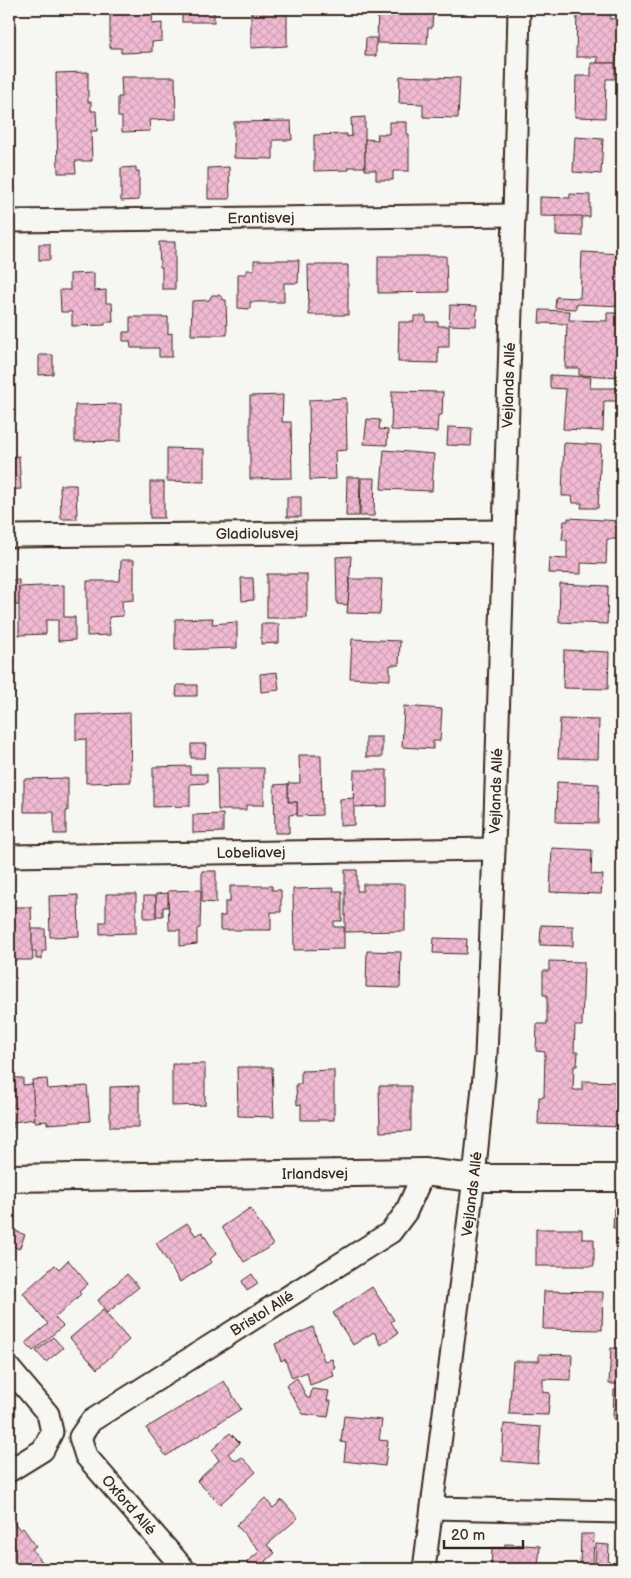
<svg xmlns="http://www.w3.org/2000/svg" width="631" height="1578" font-family="'Balsamiq Sans',sans-serif">
<style>
.building{fill:url(#building-cross-hatch);stroke:#3b2a1e}
.lines{fill:none;stroke-linecap:round;stroke-linejoin:round}
.minor-casing{stroke:#3b2a1e;stroke-width:25}
.tertiary-casing{stroke:#3b2a1e;stroke-width:30}
.minor{stroke:#f6f6f2;stroke-width:21}
.tertiary{stroke:#f6f6f2;stroke-width:26}
.labels{text-anchor:middle;stroke-width:4;stroke-linejoin:round;paint-order:stroke}
.street-label{font-size:15px;fill:#3b2a1e;stroke:#f6f6f2}
</style>
<defs>
<pattern id="building-cross-hatch" width="8" height="8" patternUnits="userSpaceOnUse" patternTransform="scale(1.25)"><rect width="8" height="8" fill="#f1bad3"/><path d="M0 0l8 8M0 8l8-8" fill="none" stroke="#d0a0b5"/></pattern>
</defs>
<rect width="100%" height="100%" fill="#f6f6f2"/>
<filter id="ink" filterUnits="userSpaceOnUse"><feTurbulence type="fractalNoise" baseFrequency=".02" numOctaves="2"/><feDisplacementMap in="SourceGraphic" scale="10" xChannelSelector="R" yChannelSelector="G"/><feConvolveMatrix kernelMatrix="1 2 1 2 8 2 1 2 1" color-interpolation-filters="sRGB"/></filter>
<g filter="url(#ink)">
<g class="building">
<polygon points="153,9 152,24 162,23 162,41 152,42 152,52 121,53 121,48 110,48 110,10"/>
<rect x="182" y="9" width="32" height="13"/>
<polygon points="251,9 287,9 287,46 251,48"/>
<polygon points="378,9 433,9 432,28 428,28 427,44 377,43"/>
<polygon points="577,9 611,10 610,19 622,18 622,55 616,55 615,63 597,63 598,57 576,57"/>
<polygon points="366,38 376,38 376,56 365,56"/>
<polygon points="591,63 615,63 615,79 606,79 605,118 575,117 576,76 591,76"/>
<polygon points="88,72 88,102 91,102 91,111 96,111 97,131 91,131 92,161 75,161 76,173 58,173 56,73"/>
<polygon points="400,76 460,78 458,118 423,117 423,104 399,103"/>
<polygon points="121,77 175,77 176,119 149,120 150,131 122,132 122,117 118,117 118,97 122,97"/>
<polygon points="365,117 365,167 349,167 349,170 314,171 314,135 347,134 347,137 352,136 351,118"/>
<polygon points="291,121 292,140 273,140 273,159 234,158 234,122"/>
<polygon points="389,122 407,122 407,134 409,134 409,171 393,171 393,180 376,180 376,170 365,170 365,139 378,140 377,134 389,134"/>
<polygon points="575,137 603,139 601,174 573,172"/>
<polygon points="136,167 136,171 139,171 139,200 121,201 121,168"/>
<polygon points="229,167 230,199 208,199 208,168"/>
<polygon points="570,194 590,195 590,217 540,216 540,197 570,198"/>
<polygon points="556,216 582,216 582,236 556,235"/>
<polygon points="159,242 175,242 175,289 162,289 162,267 160,267"/>
<rect x="39" y="244" width="11" height="16"/>
<polygon points="582,252 622,254 622,306 576,304 576,309 555,308 556,297 580,298"/>
<polygon points="378,256 446,256 447,292 378,293"/>
<polygon points="254,260 299,260 298,283 284,283 284,302 250,302 250,309 238,308 238,274 246,274 246,270 254,270"/>
<polygon points="308,265 348,265 348,315 309,315"/>
<polygon points="94,273 94,291 106,290 106,303 112,303 113,322 105,322 105,325 72,326 72,312 61,312 60,290 70,290 70,274"/>
<polygon points="212,295 219,295 223,298 223,300 226,300 227,335 191,335 192,301 209,300"/>
<polygon points="450,305 477,306 476,326 449,325"/>
<polygon points="540,310 570,311 569,320 607,321 607,313 622,313 622,377 579,375 579,368 565,368 567,324 539,323"/>
<polygon points="414,316 426,316 426,322 438,322 438,326 449,326 449,347 438,347 438,363 398,362 399,322 414,322"/>
<polygon points="130,317 168,317 168,334 172,333 172,357 159,357 159,348 131,348 130,341 123,341 123,332 130,332"/>
<polygon points="9,333 11,333 12,373 9,373"/>
<polygon points="39,355 53,355 53,374 39,375"/>
<polygon points="550,375 591,377 590,388 619,388 619,401 604,401 603,431 563,429 566,389 550,388"/>
<polygon points="392,391 443,392 442,415 438,415 437,432 391,430"/>
<polygon points="9,392 11,413 9,413"/>
<polygon points="283,395 282,422 291,422 292,478 250,479 250,396"/>
<polygon points="346,398 347,450 335,451 336,479 310,480 309,400"/>
<polygon points="121,404 121,441 75,442 75,405"/>
<polygon points="367,419 380,420 379,429 388,430 387,445 364,444"/>
<polygon points="448,427 472,428 471,446 447,445"/>
<polygon points="564,443 601,445 598,508 581,508 582,503 573,503 572,496 562,496"/>
<polygon points="167,448 204,449 204,482 167,481"/>
<polygon points="384,450 434,454 432,491 381,489"/>
<polygon points="19,456 21,489 9,490 9,457"/>
<polygon points="347,477 360,477 359,516 346,516"/>
<polygon points="361,478 375,478 374,516 360,516"/>
<rect x="150" y="482" width="14" height="36"/>
<polygon points="60,485 76,485 77,519 61,519"/>
<rect x="287" y="497" width="14" height="20"/>
<polygon points="568,518 622,521 622,539 607,539 606,564 581,563 581,574 548,573 549,558 567,559 567,540 562,540 564,521 568,521"/>
<polygon points="351,556 348,605 337,604 336,557"/>
<polygon points="121,560 134,560 134,600 122,601 123,616 109,617 110,635 87,636 87,581 120,581"/>
<rect x="267" y="574" width="40" height="44"/>
<polygon points="241,578 253,578 254,600 242,601"/>
<polygon points="350,579 382,579 380,614 347,613"/>
<polygon points="9,580 19,580 19,605 9,605 9,614"/>
<polygon points="560,584 608,586 607,624 559,622"/>
<polygon points="64,585 64,617 75,617 75,640 58,641 58,620 46,620 46,634 19,635 19,587"/>
<polygon points="213,618 212,624 237,622 237,648 175,650 175,619"/>
<polygon points="261,624 279,624 279,643 261,644"/>
<polygon points="352,639 400,641 399,665 390,665 390,680 350,678"/>
<polygon points="564,650 609,652 608,689 563,688"/>
<polygon points="277,672 279,690 261,692 260,674"/>
<polygon points="177,685 197,685 197,696 176,696"/>
<polygon points="404,706 442,709 440,741 433,741 433,749 402,747"/>
<polygon points="130,713 131,782 86,783 86,739 76,740 76,715"/>
<polygon points="560,719 599,720 598,759 558,758"/>
<rect x="366" y="737" width="16" height="20"/>
<polygon points="191,744 206,744 205,758 191,758"/>
<polygon points="299,755 321,755 322,815 297,816 297,802 288,802 288,783 300,783"/>
<polygon points="190,766 190,774 207,774 207,783 190,784 190,806 153,807 153,767"/>
<polygon points="217,768 264,768 264,805 246,805 246,810 218,810"/>
<polygon points="354,770 387,770 387,806 353,807"/>
<polygon points="68,778 68,811 66,811 66,834 54,834 54,812 24,812 24,779"/>
<polygon points="557,782 599,784 598,823 556,822"/>
<polygon points="288,784 288,802 297,802 297,814 289,815 289,833 275,833 274,785"/>
<polygon points="354,798 354,825 340,826 340,799"/>
<polygon points="223,814 223,832 193,833 193,815"/>
<polygon points="552,848 592,850 591,874 603,875 601,894 550,892"/>
<polygon points="345,870 357,870 357,891 363,891 363,884 405,884 405,931 345,932"/>
<polygon points="202,871 216,871 216,903 202,902"/>
<polygon points="230,886 272,886 272,890 281,890 281,912 271,912 271,930 220,930 220,916 225,916 225,902 230,902"/>
<polygon points="334,888 333,891 342,891 342,921 334,921 334,927 344,927 344,949 294,950 293,889"/>
<polygon points="201,890 200,928 197,929 197,944 180,946 180,930 169,930 168,891"/>
<polygon points="168,893 168,907 163,907 163,916 156,916 156,894"/>
<polygon points="106,894 136,894 136,933 100,934 100,922 106,922"/>
<polygon points="78,895 79,936 50,937 49,896"/>
<rect x="144" y="896" width="12" height="22"/>
<polygon points="9,907 31,907 33,960 9,960"/>
<polygon points="541,925 573,926 573,946 540,945"/>
<polygon points="32,929 45,929 46,951 42,951 42,959 36,959 36,951 32,951"/>
<polygon points="434,938 467,939 466,954 433,953"/>
<polygon points="367,951 401,952 400,988 366,987"/>
<polygon points="549,961 584,962 582,1026 575,1026 574,1052 578,1052 577,1066 574,1066 573,1090 582,1090 582,1081 622,1082 622,1127 538,1124 539,1097 544,1097 545,1052 536,1051 537,1024 547,1024 547,995 543,995 543,971 549,971"/>
<polygon points="172,1064 205,1064 205,1105 172,1106"/>
<polygon points="237,1067 272,1067 274,1117 238,1116"/>
<polygon points="334,1070 334,1120 301,1120 301,1104 297,1105 296,1084 301,1084 301,1071"/>
<polygon points="9,1078 23,1078 23,1085 33,1084 35,1119 13,1122 13,1128 9,1128"/>
<polygon points="47,1079 48,1089 87,1086 90,1121 47,1124 47,1121 35,1122 32,1080"/>
<polygon points="139,1086 139,1127 110,1127 110,1087"/>
<polygon points="379,1086 411,1086 411,1131 380,1132"/>
<polygon points="250,1208 273,1245 244,1262 222,1227"/>
<polygon points="614,1208 622,1208 622,1251 617,1251 617,1228 613,1228"/>
<polygon points="187,1223 196,1236 202,1232 216,1254 210,1259 212,1262 180,1282 156,1243"/>
<polygon points="9,1228 25,1235 19,1249 12,1246 9,1254"/>
<polygon points="536,1229 582,1229 582,1239 594,1239 594,1266 536,1266"/>
<polygon points="68,1260 88,1284 79,1292 81,1294 55,1318 63,1326 33,1351 25,1343 48,1324 23,1293 55,1265 59,1269"/>
<polygon points="127,1274 139,1287 107,1313 98,1300"/>
<polygon points="252,1274 258,1284 247,1291 242,1281"/>
<polygon points="372,1287 394,1320 391,1322 398,1333 381,1345 374,1332 353,1345 333,1313"/>
<polygon points="544,1291 603,1292 602,1330 543,1329"/>
<polygon points="103,1310 129,1340 97,1369 70,1338"/>
<polygon points="313,1327 324,1361 332,1359 335,1368 332,1370 334,1376 310,1385 307,1372 292,1378 285,1359 281,1361 275,1344"/>
<polygon points="53,1337 63,1348 46,1362 36,1351"/>
<polygon points="611,1348 622,1349 622,1384 609,1384"/>
<polygon points="539,1354 572,1355 571,1380 543,1379 543,1392 550,1393 548,1415 509,1414 513,1361 539,1361"/>
<polygon points="297,1378 307,1398 310,1398 312,1389 329,1391 327,1401 331,1401 328,1417 303,1414 286,1386"/>
<polygon points="224,1381 241,1409 166,1456 146,1428"/>
<polygon points="614,1390 622,1390 622,1419 613,1419"/>
<polygon points="344,1416 382,1420 379,1440 388,1441 385,1466 344,1461 346,1443 341,1442"/>
<polygon points="504,1424 541,1427 538,1464 502,1461"/>
<polygon points="230,1433 240,1443 228,1454 236,1461 242,1457 256,1472 220,1504 197,1481 219,1460 212,1450"/>
<polygon points="265,1498 273,1508 282,1500 298,1518 267,1545 275,1553 257,1569 252,1569 246,1563 260,1551 236,1525"/>
<polygon points="11,1518 20,1530 23,1528 36,1546 32,1549 44,1564 37,1569 9,1569 9,1520"/>
<polygon points="581,1534 594,1534 593,1565 580,1565"/>
<polygon points="505,1544 540,1546 538,1569 491,1569 492,1548 504,1548"/>
<polygon points="596,1544 609,1545 608,1566 595,1566"/>
<polygon points="282,1562 289,1569 275,1569"/>
</g>
<g class="lines">
<g class="minor-casing">
<g id="minor">
<path id="s1" d="M9 221 514 215"/>
<path id="s2" d="M9 536 504 531"/>
<path id="s3" d="M9 856 494 849"/>
<polyline points="9,1368 48,1414 52,1432 43,1450 9,1471"/>
<polyline points="432,1508 622,1512"/>
<path id="s4" d="M184 1569 86 1456 80 1437 91 1421 391 1232 406 1212 424 1172"/>
<path id="s5" d="M424 1569 474 1178 486 1056 494 849 514 215 519 9"/>
</g>
</g>
<g class="tertiary-casing">
<g id="tertiary">
<path id="s6" d="M9 1178 424 1172 474 1178H622"/>
</g>
</g>
<use href="#minor" class="minor"/>
<use href="#tertiary" class="tertiary"/>
</g>
</g>
<g class="labels">
<g class="street-label">
<text dy="5" stroke="none"><textPath href="#s1" startOffset="252">Erantisvej</textPath></text>
<text dy="5" stroke="none"><textPath href="#s5" startOffset="1188">Vejlands Allé</textPath></text>
<text dy="5" stroke="none"><textPath href="#s2" startOffset="248">Gladiolusvej</textPath></text>
<text dy="5" stroke="none"><textPath href="#s5" startOffset="782">Vejlands Allé</textPath></text>
<text dy="5" stroke="none"><textPath href="#s3" startOffset="242">Lobeliavej</textPath></text>
<text dy="5" stroke="none"><textPath href="#s6" startOffset="306">Irlandsvej</textPath></text>
<text dy="5" stroke="none"><textPath href="#s5" startOffset="378">Vejlands Allé</textPath></text>
<text dy="5" stroke="none"><textPath href="#s4" startOffset="391">Bristol Allé</textPath></text>
<text transform="translate(129 1505) rotate(49)" y="5">Oxford Allé</text>
</g>
</g>
<rect width="631" height="1578" fill="none" stroke="#f6f6f2" stroke-width="30"/>
<rect x="15" y="15" width="601" height="1548" fill="none" stroke="#3b2a1e" stroke-width="2" filter="url(#ink)"/>
<path d="M444 1540v8h79v-8" fill="none" stroke="#3b2a1e" stroke-width="2.5"/>
<text x="451" y="1540" font-size="15" fill="#3b2a1e" stroke="#f6f6f2" stroke-width="4" paint-order="stroke">20 m</text>
</svg>
